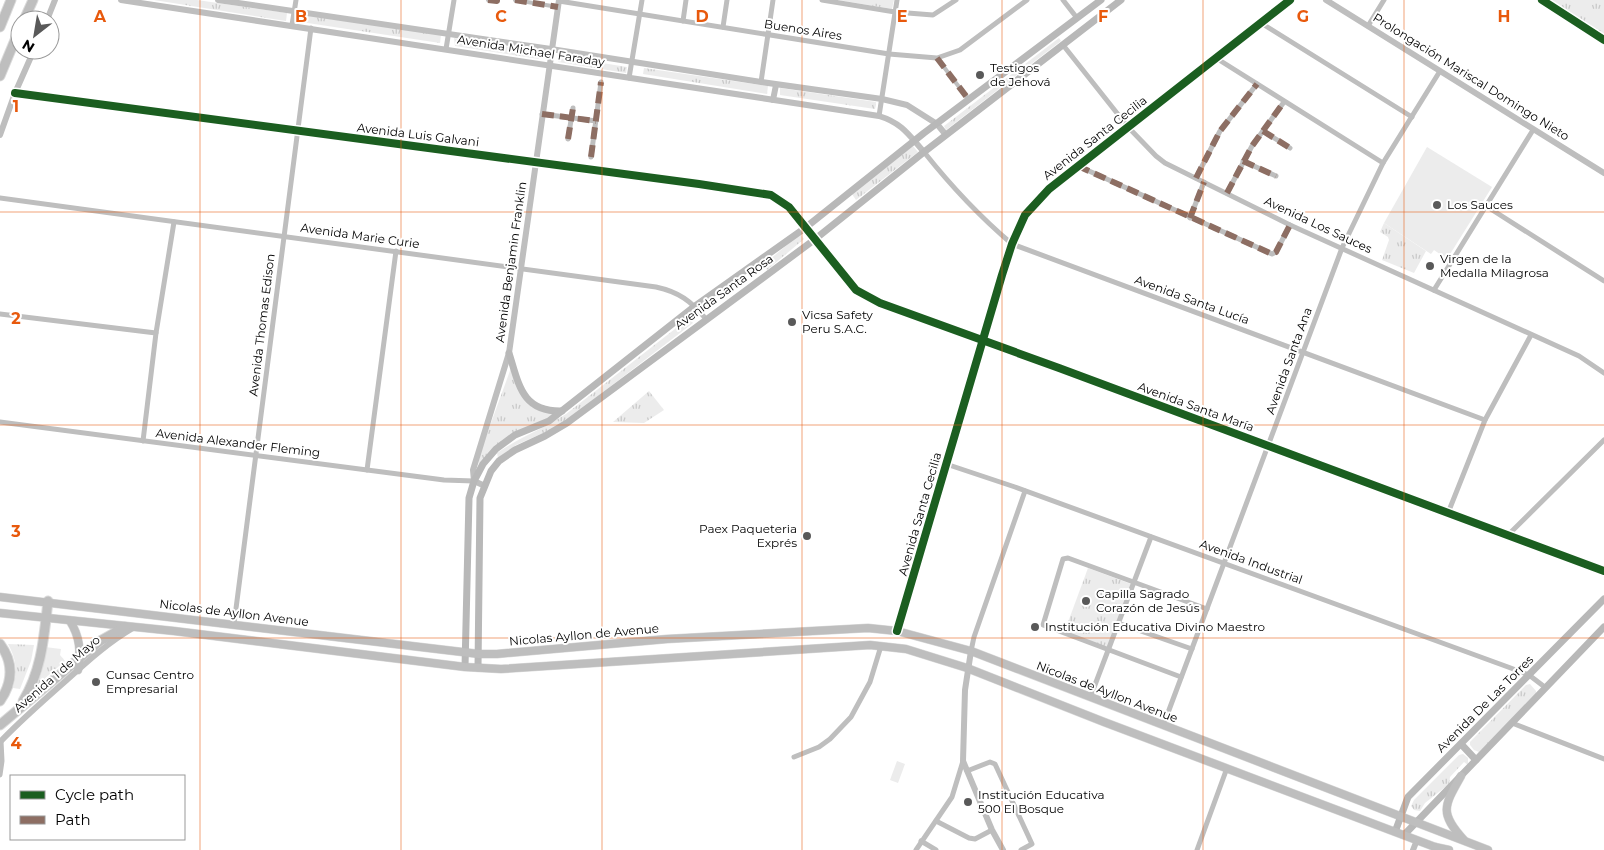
<svg xmlns="http://www.w3.org/2000/svg" width="1604" height="850" font-family="Montserrat,sans-serif">
<style>
.grass{fill:url(#grass-tufts)}
.pitch{fill:#ececec}
.lines{fill:none;stroke-linecap:round;stroke-linejoin:round}
.primary-casing{stroke:#dbdbdb;stroke-width:9}
.motorway-casing{stroke:#dbdbdb;stroke-width:11}
.pedestrian{stroke:#bebebe;stroke-width:4}
.minor{stroke:#bebebe;stroke-width:5}
.tertiary{stroke:#bebebe;stroke-width:6}
.secondary{stroke:#b8b8b8;stroke-width:7}
.primary{stroke:#bebebe;stroke-width:8}
.motorway{stroke:#bebebe;stroke-width:9}
.quiet{stroke:#8d6e63;stroke-width:6;stroke-dasharray:12 6;stroke-linecap:butt}
.cycleway-casing{stroke:#fff;stroke-width:11}
.cycleway{stroke:#1b5e20;stroke-width:8}
.grid{fill:none;stroke:#e8590c;stroke-width:1;stroke-opacity:0.55}
.poi-dot{fill:#595959;stroke:#fff;stroke-width:2}
.labels{text-anchor:middle;stroke-width:4;stroke-linejoin:round;paint-order:stroke}
.street-label{font-size:12px;fill:#000;stroke:#fff}
.poi-label{font-size:12px;fill:#000;stroke:#fff;text-anchor:start}
.grid-label{font-size:16px;text-anchor:middle;font-weight:bold;fill:#e8590c;stroke:#fff;stroke-width:4;stroke-linejoin:round;paint-order:stroke}
</style>
<defs>
<pattern id="grass-tufts" width="24" height="20" patternUnits="userSpaceOnUse" patternTransform="scale(1.25)"><rect width="24" height="20" fill="#ececec"/><path d="M3 7l-1-3M5 7V3M7 7l1-3M15 17l-1-3M17 17v-4M19 17l1-3" fill="none" stroke="#c9c9c9"/></pattern>
</defs>
<rect width="100%" height="100%" fill="#fff"/>
<g class="grass">
<polygon points="154,0 197,0 287,13 286,21"/>
<polygon points="838,0 894,0 892,9"/>
<polygon points="1550,0 1604,0 1604,34"/>
<polygon points="303,15 441,35 440,43 301,22"/>
<polygon points="454,38 540,52 539,59 455,46"/>
<polygon points="1059,38 1061,41 946,130 944,126"/>
<polygon points="559,56 627,67 626,73 558,62"/>
<polygon points="644,68 768,86 767,94 643,74"/>
<polygon points="780,88 876,102 875,109 780,95"/>
<polygon points="913,146 918,152 856,200 852,194"/>
<polygon points="1384,223 1426,251 1414,273 1382,260 1389,240 1388,237 1380,232"/>
<polygon points="800,234 804,239 767,270 763,265"/>
<path d="M689 318 693 323 559 426 516 445 498 458 497 453C519 438 544 428 566 414Z"/>
<path d="M511 368C519 394 528 416 559 412L549 420 513 434 478 469 480 453Z"/>
<polygon points="649,391 664,410 644,423 613,422"/>
<polygon points="1088,568 1131,584 1107,649 1064,633"/>
<path d="M8 644 34 645 31 661 20 689 13 688C18 672 16 658 8 644Z"/>
<polygon points="45,647 61,649 60,655 65,661 35,687 42,672"/>
<polygon points="1530,684 1536,691 1536,695 1479,752 1474,750 1470,745 1470,742 1526,685"/>
<polygon points="1463,754 1468,758 1468,765 1464,762 1450,777 1449,784 1425,803 1420,811 1414,810 1411,806 1414,800 1459,755"/>
</g>
<g class="pitch">
<polygon points="1427,147 1492,187 1447,259 1434,250 1431,254 1384,223"/>
<polygon points="897,761 905,764 898,783 890,780"/>
</g>
<g class="lines">
<g class="primary-casing">
<g id="primary">
<polyline points="0,597 479,654 497,654 667,639 868,628 897,631 971,651 1488,850"/>
<polyline points="0,613 174,631 465,667 501,669 870,645 906,649 967,668 1104,722 1435,847 1438,850"/>
<path d="M70 621C80 637 81 651 78 670"/>
<path d="M1461 776C1444 806 1439 813 1464 840"/>
<polyline points="1435,847 1449,850"/>
</g>
</g>
<g class="motorway-casing">
<g id="motorway">
<polyline points="24,20 33,0"/>
<polyline points="0,27 11,0"/>
<polyline points="0,76 20,28"/>
<path d="M0 644C14 663 13 682 0 701"/>
<path d="M23 701C42 670 44 636 48 601"/>
<polyline points="0,725 100,641 125,627"/>
</g>
</g>
<g class="pedestrian">
<polyline points="488,0 497,1 497,0"/>
<polyline points="515,0 558,7"/>
<polyline points="937,58 969,100"/>
</g>
<g class="minor">
<polyline points="822,0 895,12 933,15 956,0"/>
<polyline points="1063,0 1077,18"/>
<polyline points="559,1 889,54 937,58 960,50 1027,0"/>
<polyline points="683,21 686,0"/>
<polyline points="1261,23 1412,117"/>
<polyline points="292,25 296,0"/>
<polyline points="1368,26 1384,0"/>
<polyline points="723,27 727,0"/>
<polyline points="1063,45 1128,127 1156,156 1165,163 1290,225 1579,356 1604,373"/>
<polyline points="446,49 454,0"/>
<polyline points="1216,58 1383,163"/>
<polyline points="629,78 642,0"/>
<polyline points="761,82 773,0"/>
<polyline points="15,93 699,184 771,195 789,207 805,228"/>
<polyline points="542,114 596,121"/>
<polyline points="879,116 897,0"/>
<polyline points="1263,131 1290,148"/>
<polyline points="568,139 573,108"/>
<path d="M924 152C951 186 979 216 1012 244L1485 420"/>
<polyline points="591,157 601,82"/>
<polyline points="1243,161 1276,176"/>
<polyline points="1078,166 1272,254 1276,252 1290,225"/>
<polyline points="1196,178 1220,131 1257,84"/>
<polyline points="1227,193 1252,146 1284,102"/>
<path d="M0 198 656 287C679 292 691 301 706 319"/>
<polyline points="1486,206 1604,281"/>
<polyline points="1190,218 1204,182"/>
<polyline points="1434,290 1533,130"/>
<polyline points="0,314 156,333"/>
<polyline points="0,422 444,480 474,481"/>
<polyline points="143,441 156,333 174,222"/>
<polyline points="946,464 1015,487 1508,667 1529,675 1546,688"/>
<polyline points="367,470 396,251"/>
<polyline points="1448,513 1485,420 1531,335"/>
<polyline points="1507,536 1604,440"/>
<polyline points="1118,623 1192,649"/>
<polyline points="234,624 311,28"/>
<polyline points="897,631 1002,275 1012,244 1025,215 1049,189 1290,0"/>
<polyline points="971,651 974,637 1025,491"/>
<polyline points="1181,677 1043,625 1063,559 1068,558 1207,609"/>
<polyline points="1090,698 1151,537"/>
<polyline points="1512,723 1604,759"/>
<polyline points="1163,726 1342,248 1383,163 1440,71"/>
<polyline points="794,757 819,747 830,739 851,717 870,682 881,646"/>
<polyline points="967,771 990,762 995,764 1032,844 1021,850"/>
<polyline points="0,775 2,761 1,741"/>
<polyline points="936,821 969,838 975,839 992,830"/>
<polyline points="921,841 936,850"/>
<polyline points="916,850 952,797 963,761"/>
<polyline points="1197,850 1227,768"/>
</g>
<g class="tertiary">
<path d="M121 0 879 116C902 123 909 135 924 152"/>
<polyline points="218,0 551,49 761,82 882,99 907,105 937,124 946,135"/>
<polyline points="1326,0 1604,173"/>
<polyline points="47,20 55,0"/>
<polyline points="773,100 776,85"/>
<polyline points="0,135 15,93 34,50"/>
<polyline points="805,228 856,290 880,303 1059,368 1604,571"/>
<polyline points="485,486 474,481 473,470 509,353 559,0"/>
<polyline points="971,651 965,690 963,761 992,830 1003,850"/>
<path d="M0 742C22 719 45 699 69 678 89 660 109 642 133 628"/>
<polyline points="1413,850 1417,840"/>
</g>
<g class="secondary">
<polyline points="1542,0 1604,40"/>
<path d="M509 353C519 385 522 412 562 411"/>
<polyline points="465,667 469,498 474,481 483,464 496,449 515,435 549,421 695,306 805,228 924,133 1101,0"/>
<polyline points="478,668 480,498 491,471 499,461 515,450 545,436 567,423 814,240 924,152 1121,0"/>
<polyline points="1461,744 1476,760"/>
<polyline points="1395,832 1408,797 1604,599"/>
<polyline points="1404,835 1604,627"/>
</g>
<use href="#primary" class="primary"/>
<use href="#motorway" class="motorway"/>
<g class="quiet">
<polyline points="488,0 497,1 497,0"/>
<polyline points="515,0 558,7"/>
<polyline points="937,58 969,100"/>
<polyline points="542,114 596,121"/>
<polyline points="1263,131 1290,148"/>
<polyline points="568,139 573,108"/>
<polyline points="591,157 601,82"/>
<polyline points="1243,161 1276,176"/>
<polyline points="1078,166 1272,254 1276,252 1290,225"/>
<polyline points="1196,178 1220,131 1257,84"/>
<polyline points="1227,193 1252,146 1284,102"/>
<polyline points="1190,218 1204,182"/>
</g>
<g class="cycleway-casing">
<g id="cycleway">
<polyline points="1542,0 1604,40"/>
<polyline points="15,93 699,184 771,195 789,207 856,290 880,303 1059,368 1604,571"/>
<polyline points="897,631 1002,275 1012,244 1025,215 1049,189 1290,0"/>
</g>
</g>
<use href="#cycleway" class="cycleway"/>
</g>
<path class="grid" d="M200 0V850M401 0V850M602 0V850M802 0V850M1002 0V850M1203 0V850M1404 0V850M0 212H1604M0 425H1604M0 638H1604"/>
<g class="poi-dot">
<circle cx="980" cy="75" r="5"/>
<circle cx="1437" cy="205" r="5"/>
<circle cx="1430" cy="266" r="5"/>
<circle cx="792" cy="322" r="5"/>
<circle cx="807" cy="536" r="5"/>
<circle cx="1086" cy="601" r="5"/>
<circle cx="1035" cy="627" r="5"/>
<circle cx="96" cy="682" r="5"/>
<circle cx="968" cy="802" r="5"/>
</g>
<g class="labels">
<g class="street-label">
<text transform="translate(803 30) rotate(9)" y="4">Buenos Aires</text>
<text transform="translate(531 51) rotate(9)" y="4">Avenida Michael Faraday</text>
<text transform="translate(1471 77) rotate(32)" y="4">Prolongación Mariscal Domingo Nieto</text>
<text transform="translate(418 135) rotate(7)" y="4">Avenida Luis Galvani</text>
<text transform="translate(1095 138) rotate(-38)" y="4">Avenida Santa Cecilia</text>
<text transform="translate(1318 225) rotate(25)" y="4">Avenida Los Sauces</text>
<text transform="translate(360 236) rotate(8)" y="4">Avenida Marie Curie</text>
<text transform="translate(511 262) rotate(-82)" y="4">Avenida Benjamin Franklin</text>
<text transform="translate(724 292) rotate(-36)" y="4">Avenida Santa Rosa</text>
<text transform="translate(1192 300) rotate(20)" y="4">Avenida Santa Lucía</text>
<text transform="translate(262 325) rotate(-83)" y="4">Avenida Thomas Edison</text>
<text transform="translate(1289 361) rotate(-70)" y="4">Avenida Santa Ana</text>
<text transform="translate(1196 407) rotate(20)" y="4">Avenida Santa María</text>
<text transform="translate(238 443) rotate(7)" y="4">Avenida Alexander Fleming</text>
<text transform="translate(920 514) rotate(-74)" y="4">Avenida Santa Cecilia</text>
<text transform="translate(1251 562) rotate(20)" y="4">Avenida Industrial</text>
<text transform="translate(234 613) rotate(7)" y="4">Nicolas de Ayllon Avenue</text>
<text transform="translate(584 635) rotate(-5)" y="4">Nicolas Ayllon de Avenue</text>
<text transform="translate(57 674) rotate(-41)" y="4">Avenida 1 de Mayo</text>
<text transform="translate(1107 692) rotate(21)" y="4">Nicolas de Ayllon Avenue</text>
<text transform="translate(1485 704) rotate(-45)" y="4">Avenida De Las Torres</text>
</g>
<g class="poi-label">
<text x="990" y="72">Testigos<tspan x="990" dy="14">de Jehová</tspan></text>
<text x="1447" y="209">Los Sauces</text>
<text x="1440" y="263">Virgen de la<tspan x="1440" dy="14">Medalla Milagrosa</tspan></text>
<text x="802" y="319">Vicsa Safety<tspan x="802" dy="14">Peru S.A.C.</tspan></text>
<text x="797" y="533" text-anchor="end">Paex Paqueteria<tspan x="797" dy="14">Exprés</tspan></text>
<text x="1096" y="598">Capilla Sagrado<tspan x="1096" dy="14">Corazón de Jesús</tspan></text>
<text x="1045" y="631">Institución Educativa Divino Maestro</text>
<text x="106" y="679">Cunsac Centro<tspan x="106" dy="14">Empresarial</tspan></text>
<text x="978" y="799">Institución Educativa<tspan x="978" dy="14">500 El Bosque</tspan></text>
</g>
</g>
<g class="grid-label">
<text x="100" y="22">A</text>
<text x="301" y="22">B</text>
<text x="501" y="22">C</text>
<text x="702" y="22">D</text>
<text x="902" y="22">E</text>
<text x="1103" y="22">F</text>
<text x="1303" y="22">G</text>
<text x="1504" y="22">H</text>
<text x="16" y="112">1</text>
<text x="16" y="324">2</text>
<text x="16" y="537">3</text>
<text x="16" y="749">4</text>
</g>
<rect x="10" y="775" width="175" height="65" fill="#ffffff" stroke="#999999"/>
<rect x="20" y="791" width="25" height="8" fill="#1b5e20" stroke="#999999"/>
<text x="55" y="800" font-size="15" fill="#000000">Cycle path</text>
<rect x="20" y="816" width="25" height="8" fill="#8d6e63" stroke="#999999"/>
<text x="55" y="825" font-size="15" fill="#000000">Path</text>
<g transform="translate(35 35) rotate(211)"><circle r="24" fill="#ffffff" stroke="#999999"/>
<path d="M0-4L9 19L0 12L-9 19Z" fill="#595959"/>
<text y="-8" font-size="14" font-weight="bold" text-anchor="middle" fill="#000000">N</text>
</g>
</svg>
